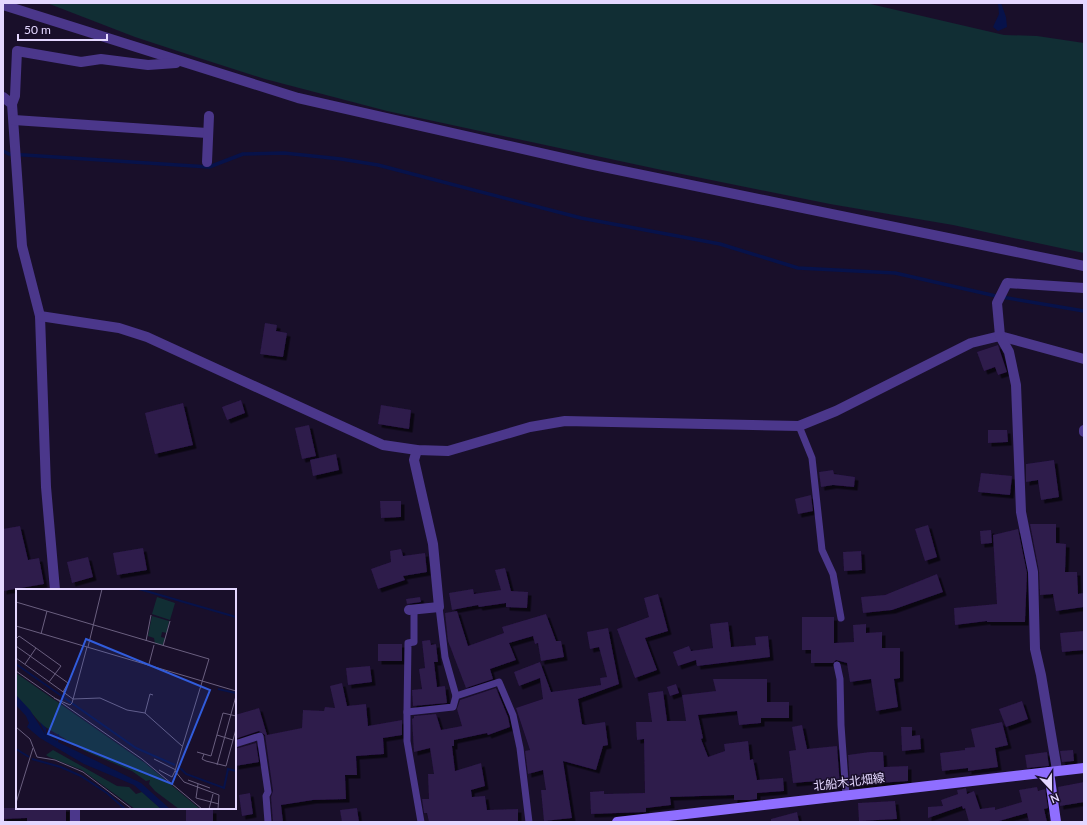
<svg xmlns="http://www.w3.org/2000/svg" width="1087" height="825" font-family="Lato,'Noto Sans JP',sans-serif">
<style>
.green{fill:#112e34}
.water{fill:#07124a}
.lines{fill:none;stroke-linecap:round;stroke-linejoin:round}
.stream{stroke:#07124a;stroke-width:3.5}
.building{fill:#2e1a4c;filter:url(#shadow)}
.lane{stroke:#4b378b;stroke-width:7}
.street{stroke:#4b378b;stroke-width:10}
.secondary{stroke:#8f6eff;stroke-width:10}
.labels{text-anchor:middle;stroke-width:3;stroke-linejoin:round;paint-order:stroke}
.street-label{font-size:12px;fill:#e4d7ff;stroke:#190f2a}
.inset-river{fill:none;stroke:#07124a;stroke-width:2}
.inset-road{fill:none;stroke:#6a5f7f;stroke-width:1}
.view{fill:#315cdc;fill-opacity:0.15;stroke:#315cdc;stroke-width:2}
.inset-edge{fill:none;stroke:#e4d7ff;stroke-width:2}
</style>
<defs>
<filter id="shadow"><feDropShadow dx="3.5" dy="3.5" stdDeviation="0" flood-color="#0009"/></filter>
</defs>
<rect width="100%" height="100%" fill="#190f2a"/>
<polygon class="green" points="47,3 866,3 1004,35 1037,36 1084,43 1084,253 953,225 830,204 657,169 387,111 265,79 193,56 135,37"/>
<polygon class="water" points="998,3 1001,3 1006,17 1007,27 998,31 993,27 999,14"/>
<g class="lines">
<polyline class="stream" points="3,151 9,154 209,167 243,154 284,153 341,159 378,165 581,218 720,244 798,268 895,273 996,296 1084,311"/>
</g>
<g class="building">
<polygon points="265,323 277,325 276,331 287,333 283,357 260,354"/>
<polygon points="998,345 1007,372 998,375 995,367 984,371 977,352"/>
<polygon points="241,400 245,413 227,420 222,407"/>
<polygon points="183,403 193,445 155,454 145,413"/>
<polygon points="381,405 411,410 409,429 378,424"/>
<polygon points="309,425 316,456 302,459 295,428"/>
<polygon points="988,430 1007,430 1008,442 988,443"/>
<polygon points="336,454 339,470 313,476 310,460"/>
<polygon points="1054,460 1059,497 1041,500 1038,480 1026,482 1026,464"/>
<polygon points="833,470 834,474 855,477 854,487 833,485 821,487 819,472"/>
<polygon points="981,473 1012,476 1010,495 978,492"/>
<polygon points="811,495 813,511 798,514 795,499"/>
<polygon points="380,501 401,501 401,517 381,518"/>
<polygon points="1030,524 1056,524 1056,543 1066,544 1065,572 1077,572 1078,594 1084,593 1084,607 1056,611 1053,594 1040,595 1039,571"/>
<polygon points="928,525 937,557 925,561 915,529"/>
<polygon points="20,526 28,560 39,558 44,584 3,591 3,529"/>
<polygon points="1018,529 1027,573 1025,622 987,622 987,621 955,625 954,608 997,604 993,535"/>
<polygon points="991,530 992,543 981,544 980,531"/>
<polygon points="143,548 147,570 117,575 113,553"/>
<polygon points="401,549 403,556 425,553 427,572 403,576 405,580 378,589 371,569 391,562 390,551"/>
<polygon points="861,551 862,570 844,571 843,552"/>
<polygon points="88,557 93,577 72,583 67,562"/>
<polygon points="505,568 511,591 528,592 527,608 506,607 506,603 479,607 478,605 452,610 449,593 473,589 474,594 501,590 495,570"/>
<polygon points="937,574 943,592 892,610 863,613 861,597 885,595"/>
<polygon points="658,594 668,631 645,638 657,670 635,678 617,629 649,617 644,598"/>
<polygon points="420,597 421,602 407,604 406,599"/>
<polygon points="457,611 468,646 504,633 502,627 546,614 556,641 561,641 564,657 541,661 538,643 535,644 533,636 509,643 516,660 490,669 493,679 466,688 448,641 445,613"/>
<polygon points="802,617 834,617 834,643 854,642 853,625 866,624 866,633 882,632 882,648 900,648 900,678 894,679 898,707 876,711 871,679 850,682 847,663 836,660 833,663 811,663 811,650 802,650"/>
<polygon points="728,622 731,647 756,645 755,637 768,636 770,657 697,666 696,660 678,666 673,652 689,646 691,651 713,648 710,624"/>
<polygon points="608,628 619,684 578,699 582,724 585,725 605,722 608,745 603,746 596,770 563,761 572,818 544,821 541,790 546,790 543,770 528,774 525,751 530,750 516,708 543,699 540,678 519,686 514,672 540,662 551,692 601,685 600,678 607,677 599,647 590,649 587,632"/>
<polygon points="1084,631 1084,650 1062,652 1060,633"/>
<polygon points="430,640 431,645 436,644 438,662 434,662 437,687 445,686 447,703 413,706 412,690 422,689 419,669 425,668 422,641"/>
<rect x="378" y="644" width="24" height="17"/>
<polygon points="370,666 372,682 348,685 346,668"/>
<polygon points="713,679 767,679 767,702 789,702 789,718 761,718 761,723 739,725 737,711 698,715 703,738 701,739 708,757 725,751 724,744 748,741 750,760 753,759 757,780 783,778 784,791 757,793 757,799 750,800 734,800 734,795 670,797 671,805 646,808 646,812 591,814 590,792 604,791 604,794 645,793 644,739 637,740 636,722 652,722 648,693 663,691 667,721 686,721 682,695 716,691"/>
<polygon points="342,683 347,706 366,704 368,726 402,720 402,735 383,738 384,754 356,756 357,775 345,775 346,799 313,800 281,805 283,822 273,822 271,797 273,791 265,735 259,731 235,739 235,715 259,708 267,735 302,728 303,710 324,711 325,707 335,708 330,686"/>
<polygon points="676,684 679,693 670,696 667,687"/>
<polygon points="496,688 508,717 510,727 488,735 487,733 454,740 454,746 452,746 455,771 481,763 485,786 471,790 472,797 485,796 487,810 518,809 518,822 429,822 427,813 424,813 422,799 429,799 428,774 434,774 430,748 414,752 412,719 414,718 414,716 436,714 441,730 462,726 457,709 460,700"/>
<polygon points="1022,701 1028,719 1006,727 999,709"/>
<polygon points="1002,722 1008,745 995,748 998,767 968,771 968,768 942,771 940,753 965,750 965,748 975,747 971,729"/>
<polygon points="802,725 807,749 837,746 840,786 817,788 817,781 793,783 789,751 796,750 792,727"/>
<polygon points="901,727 912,727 912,736 920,735 921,749 902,751"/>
<polygon points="256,743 259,762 235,766 235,749"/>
<polygon points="1073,750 1074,761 1062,762 1060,751"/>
<polygon points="870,752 883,752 884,767 908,766 908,781 850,785 848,755"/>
<polygon points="1047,752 1049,766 1027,768 1025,755"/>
<polygon points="1084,782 1084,802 1060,806 1058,787"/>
<polygon points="1037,787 1038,791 1045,789 1048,808 1044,809 1047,822 1029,822 1027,813 996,822 969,822 965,808 963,809 962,806 928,818 928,807 943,806 941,800 958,794 957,790 962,789 966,788 967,794 974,791 980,809 995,807 995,810 1022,802 1019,790"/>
<polygon points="250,793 253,814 242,816 239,795"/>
<polygon points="895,801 897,819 859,821 858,803"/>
<polygon points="3,808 66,808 66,822 27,822 27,818 3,819"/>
<polygon points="186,808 213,810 213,822 186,822"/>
<polygon points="357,808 359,822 342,822 340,810"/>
<polygon points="797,812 799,822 771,822 771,819"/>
</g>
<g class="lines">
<g class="lane">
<polyline points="799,426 812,458 822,550 833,574 841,618"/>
<polyline points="837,665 840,679 841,725 846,796"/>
<polyline points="456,696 499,682 513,715 520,748 529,822"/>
<polyline points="407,712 408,643 414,642 414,614"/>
<polyline points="235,744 260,736 268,792 266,796 268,822"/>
<polyline points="421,822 407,741 407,712 453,707 456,696 445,657 439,607"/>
</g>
<g class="street">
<polyline points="3,5 298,98 589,164 1084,266"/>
<polyline points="3,97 12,104 22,246 40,316 46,487 55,590"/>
<polyline points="12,104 15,96 17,51 81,62 101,59 148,65 176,63"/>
<polyline points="14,120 207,133"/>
<polyline points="207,162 209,116"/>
<polyline points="40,316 119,328 147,337 383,445 417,450 448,451 530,427 565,421 799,426 836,411 971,343 1000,336 1084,359"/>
<polyline points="1084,430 1084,432"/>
<polyline points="409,610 439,607 433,544 414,460 417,450"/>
<polyline points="1057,770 1041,675 1035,649 1033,572 1021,512 1016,385 1009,352 1000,336 997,303 1007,283 1084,288"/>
<polyline points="75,808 75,822"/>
</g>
<g class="secondary">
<polyline points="1049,772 1056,822"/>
<polyline points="617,822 1084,768"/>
</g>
</g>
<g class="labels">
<g class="street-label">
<text transform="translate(849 782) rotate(-7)" y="4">北船木北畑線</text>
</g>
</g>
<g transform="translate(16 589)">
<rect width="220" height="220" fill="#190f2a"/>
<path d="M141 8 159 14 154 31 136 25ZM136 27 153 32 151 44 146 43 145 48 149 49 147 56 139 55 138 49 132 47ZM0 84 129 174 184 220H163L139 202 133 195 134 191 130 192 116 182 69 162 26 136 0 106ZM37 161 101 197 113 198 120 205 126 203 145 220H119L66 181 33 168 30 166Z" fill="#112e34"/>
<path d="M0 106 14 121 30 147 24 133 30 139V144L41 152 42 145H43L42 153 125 194 154 220H145L118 196 68 175 24 149 11 138 13 134 10 127 0 116Z" fill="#07124a"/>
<path class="inset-river" d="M123 0 220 28M0 75 120 159 159 176M202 100 220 104M0 160 13 168M16 170 45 178 65 187 91 204 109 220M162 177 170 185 208 199 212 180 220 182"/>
<path class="inset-road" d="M0 13 193 70 159 182 168 193 203 206 202 220M0 37 220 102M25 45 31 22M0 50 3 47 20 59M130 52 135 26M0 57 52 94 47 103M147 57 154 32M72 58 86 0M0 69 57 110 84 109 111 121 129 124 166 157M9 75 20 59 45 77 33 93M133 75 138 56M0 82 126 170 186 220M38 109 54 116 56 114 71 58M129 124 134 105 137 106M0 138 14 150 21 168 39 171 67 183 116 220M201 146 217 151M181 163 195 167 207 124 220 127M188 165 186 170 190 172 210 177 220 140M138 170 160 181M201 176 220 107M143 181 156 188 159 182M172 191 194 199M182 195 180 209 203 215M0 214 17 159M193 220 197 205"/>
<path class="view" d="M70 50 194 101 156 195 32 145Z"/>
<rect width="220" height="220" class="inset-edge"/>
</g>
<rect width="1087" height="825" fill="none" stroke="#e4d7ff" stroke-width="8"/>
<g transform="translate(1051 789) rotate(158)" stroke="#190f2a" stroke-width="3" paint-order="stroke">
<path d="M0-3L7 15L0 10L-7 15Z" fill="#e4d7ff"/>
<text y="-6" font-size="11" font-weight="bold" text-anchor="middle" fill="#e4d7ff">N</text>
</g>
<path d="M18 34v6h89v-6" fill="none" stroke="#e4d7ff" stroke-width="2"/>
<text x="24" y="34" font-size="12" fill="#e4d7ff" stroke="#190f2a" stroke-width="3" paint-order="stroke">50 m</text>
</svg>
